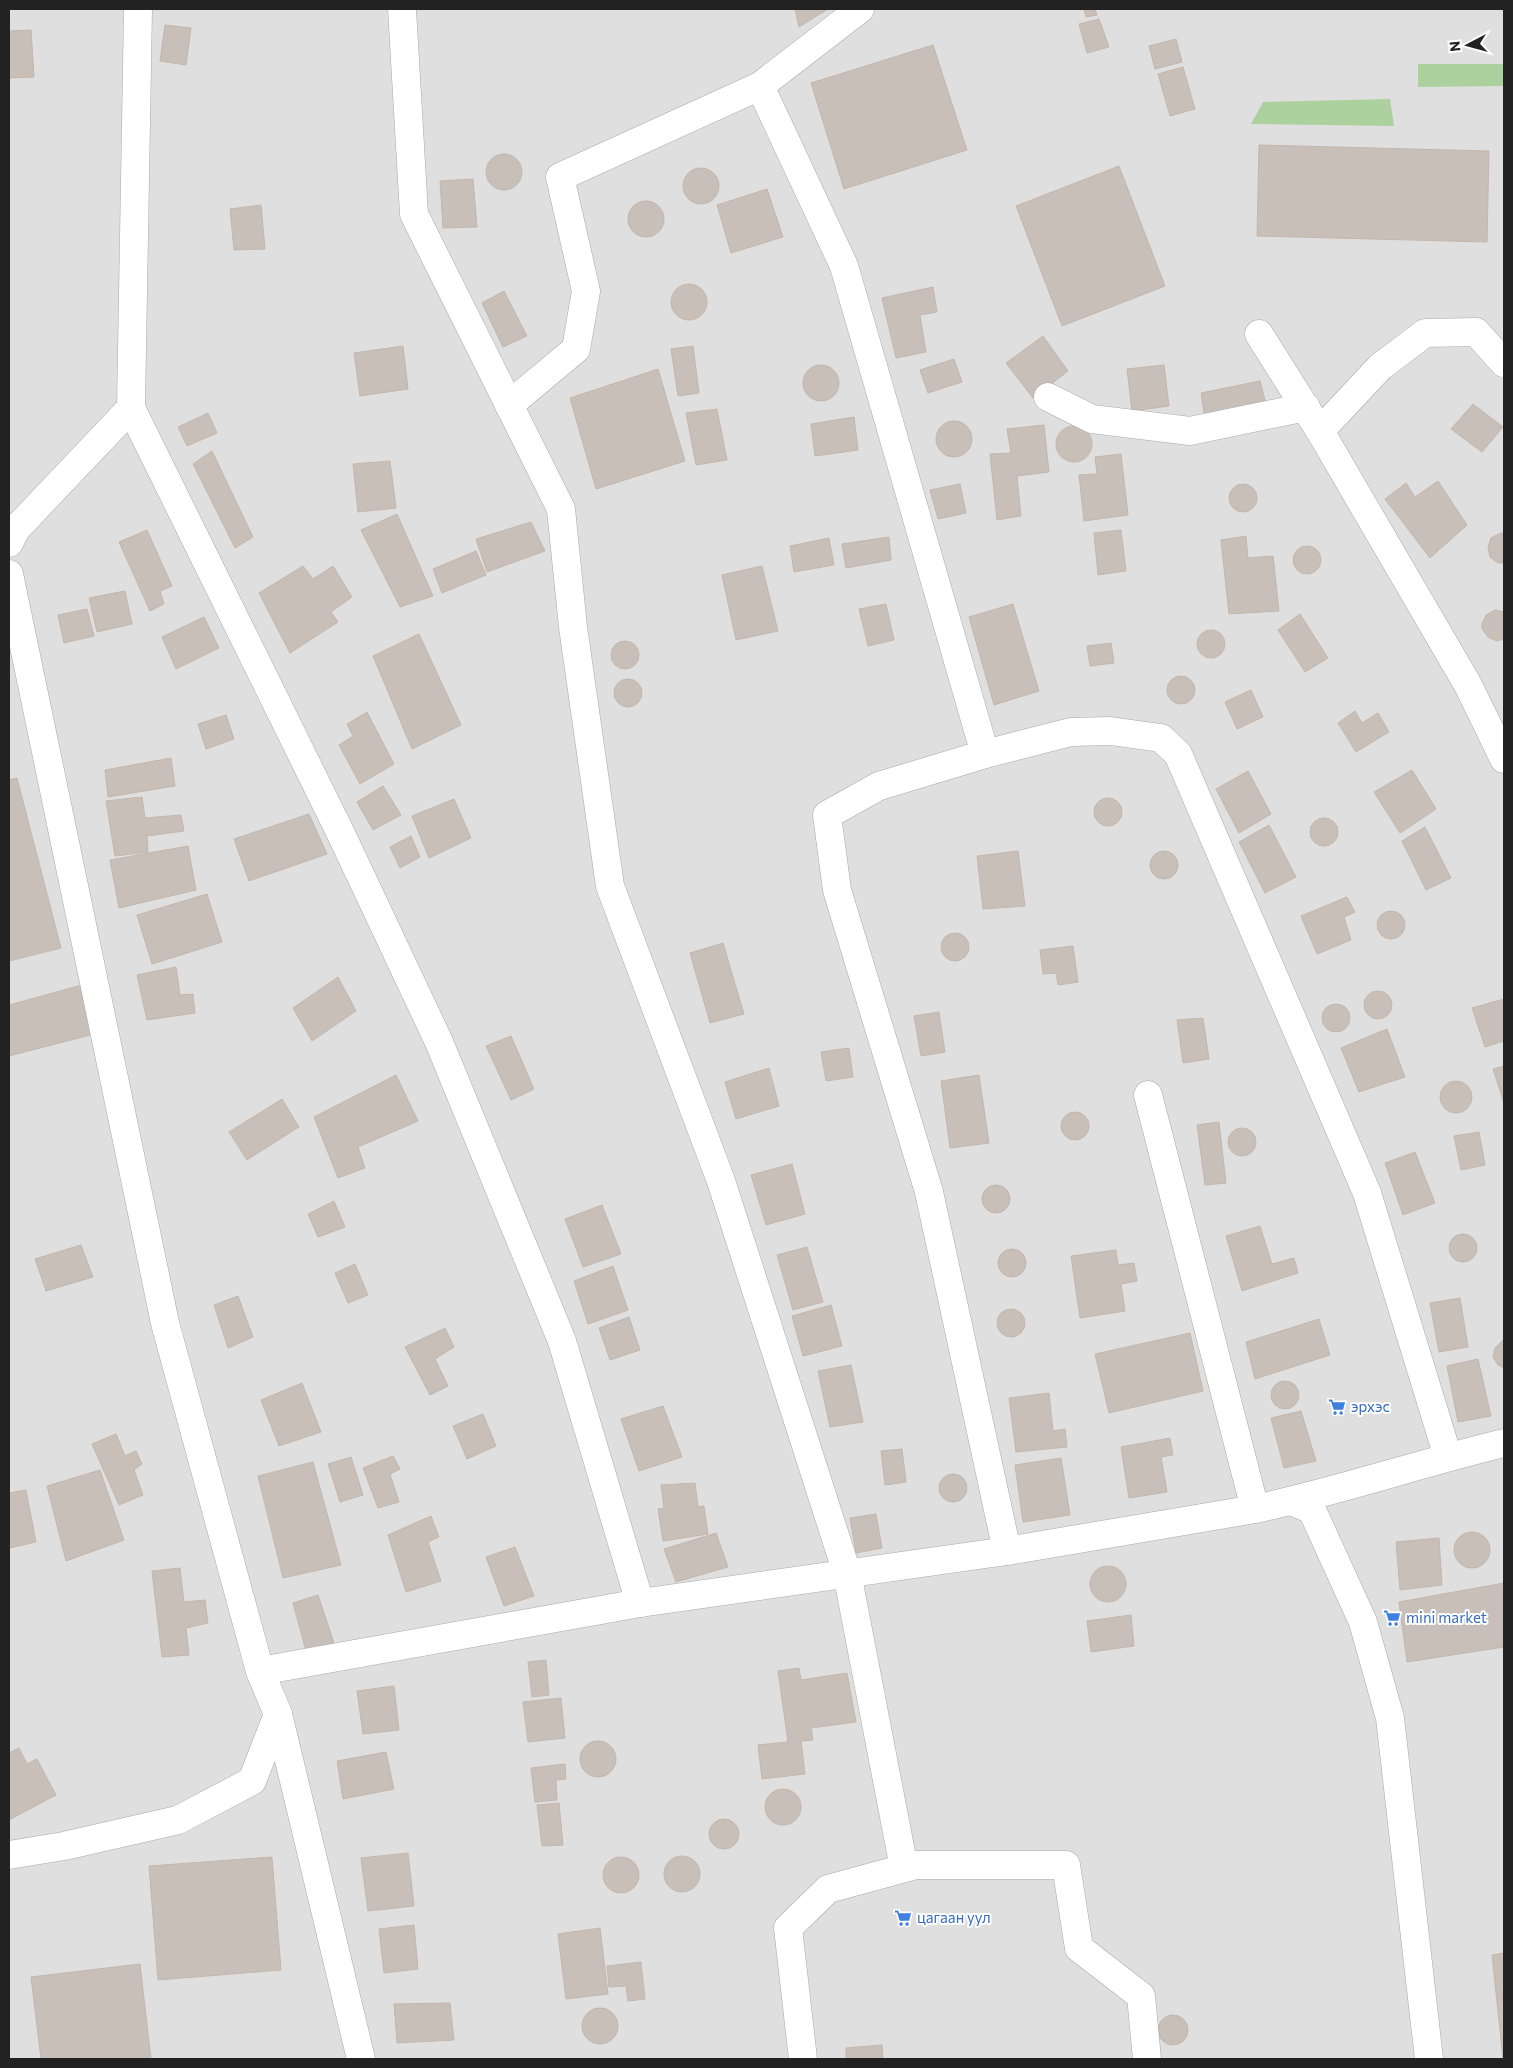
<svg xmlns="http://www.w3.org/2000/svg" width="1513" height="2068" font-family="Commissioner,sans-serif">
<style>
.residential{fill:#e0dfdf}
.forest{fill:#add19e}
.building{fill:#c7bfb8;stroke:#c4b6ab}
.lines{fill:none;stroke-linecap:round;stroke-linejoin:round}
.minor-casing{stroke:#a9a9a9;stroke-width:29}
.minor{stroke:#fff;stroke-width:28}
.labels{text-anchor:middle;stroke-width:4;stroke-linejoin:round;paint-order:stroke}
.shop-label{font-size:15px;fill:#366cbe;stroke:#fff;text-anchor:start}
</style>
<rect width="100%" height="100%" fill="#f2efe9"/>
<rect class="residential" x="9" y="9" width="1495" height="2050"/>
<g class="forest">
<polygon points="1418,64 1504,64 1504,86 1418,87"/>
<polygon points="1390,99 1394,126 1251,124 1263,102"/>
</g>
<g class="building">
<polygon points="795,9 828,9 799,27"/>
<polygon points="1084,9 1095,9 1097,15 1086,17"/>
<polygon points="1099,19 1109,47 1087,53 1079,24"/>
<polygon points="165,25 191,28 186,65 160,61"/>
<polygon points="31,30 34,77 9,78 9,31"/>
<polygon points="1176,39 1182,62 1155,69 1149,46"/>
<polygon points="933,45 967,150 844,189 811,83"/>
<polygon points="1183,67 1195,109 1170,116 1158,74"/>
<polygon points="1259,145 1489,151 1487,242 1257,236"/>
<circle cx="504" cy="172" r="18"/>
<polygon points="1119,166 1165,286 1062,326 1016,206"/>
<circle cx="701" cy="186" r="18"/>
<polygon points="473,179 477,227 443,228 440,181"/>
<polygon points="767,189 783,237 731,253 717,205"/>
<circle cx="646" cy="219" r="18"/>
<polygon points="261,205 265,249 234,250 230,209"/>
<circle cx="689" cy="302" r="18"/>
<polygon points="933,287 937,312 920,315 926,352 896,358 882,298"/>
<polygon points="504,291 527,336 503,347 482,303"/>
<polygon points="1043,336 1068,371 1033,398 1006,363"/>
<polygon points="403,346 408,389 360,396 354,353"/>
<polygon points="693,346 699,393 678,396 671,349"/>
<polygon points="954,359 962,382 928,393 920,370"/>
<polygon points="1164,365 1169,406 1132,411 1127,369"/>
<circle cx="821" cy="383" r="18"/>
<polygon points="658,369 685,461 596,489 570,398"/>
<polygon points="1260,381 1267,408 1205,420 1201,393"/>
<polygon points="1473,404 1503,427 1482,452 1451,429"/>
<polygon points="717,409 727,460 696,465 686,413"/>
<polygon points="208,413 217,433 187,446 178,427"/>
<polygon points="854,417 858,450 815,456 811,424"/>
<circle cx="954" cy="439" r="18"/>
<polygon points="1044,425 1049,472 1017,476 1021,516 997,520 990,454 1011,453 1007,429"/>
<circle cx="1074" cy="444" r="18"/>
<polygon points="212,451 253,537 235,548 193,464"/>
<polygon points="1121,454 1128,515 1084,521 1079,475 1097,474 1095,457"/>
<polygon points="390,461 396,508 358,512 353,464"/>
<polygon points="1438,481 1467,525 1430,558 1385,499 1406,483 1415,497"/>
<circle cx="1243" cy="498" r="14"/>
<polygon points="960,484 966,513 938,519 930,490"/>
<polygon points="397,514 433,596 400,607 361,530"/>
<polygon points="531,522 545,551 487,572 476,539"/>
<polygon points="147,530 172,586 160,591 164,604 150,611 119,542"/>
<polygon points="1121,530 1126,571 1098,575 1094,533"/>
<polygon points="1501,533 1504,533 1503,563 1498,563 1490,557 1488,547 1491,538"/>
<polygon points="1246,536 1248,558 1273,556 1279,611 1229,614 1221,540"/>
<polygon points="889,537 891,560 846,568 842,544"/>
<polygon points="829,538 834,565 794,572 790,546"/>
<circle cx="1307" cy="560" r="14"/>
<polygon points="476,551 486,575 442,593 433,569"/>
<polygon points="303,566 313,579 333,566 352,597 331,612 338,622 290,653 259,593"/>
<polygon points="762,566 778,631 736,640 722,575"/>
<polygon points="125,591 132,624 97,632 89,598"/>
<polygon points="886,604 894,640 868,646 859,609"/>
<polygon points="1013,604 1039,691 994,705 969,617"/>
<polygon points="87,609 94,636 64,643 58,615"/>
<polygon points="1495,610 1504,612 1504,639 1497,641 1488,637 1482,629 1482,624 1486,615"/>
<polygon points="1300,614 1328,658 1305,672 1278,630"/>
<polygon points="204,617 219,648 176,669 162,637"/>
<circle cx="1211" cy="644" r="14"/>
<polygon points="419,634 461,725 412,749 373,656"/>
<circle cx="625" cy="655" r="14"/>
<polygon points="1111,643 1114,663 1090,666 1087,646"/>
<circle cx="1181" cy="690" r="14"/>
<circle cx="628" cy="693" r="14"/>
<polygon points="1251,690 1263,717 1237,729 1225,702"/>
<polygon points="1355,711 1362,723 1378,713 1389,732 1356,752 1338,723"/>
<polygon points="367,712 394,764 360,784 339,745 353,736 347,724"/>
<polygon points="226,715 234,739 206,749 198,724"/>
<polygon points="171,758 175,786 108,797 105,770"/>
<polygon points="1412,770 1436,809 1400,833 1374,792"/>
<polygon points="1248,771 1271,814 1239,833 1216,789"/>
<polygon points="17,778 61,948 9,961 9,780"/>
<polygon points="383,786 401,815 373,830 357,802"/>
<polygon points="142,797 145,818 181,815 184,831 147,836 148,852 115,856 106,801"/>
<circle cx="1108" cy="812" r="14"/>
<polygon points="454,799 471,838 429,858 412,816"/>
<polygon points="309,814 327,854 249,881 234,839"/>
<circle cx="1324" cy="832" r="14"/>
<polygon points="1269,825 1296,877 1265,893 1239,842"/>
<polygon points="1425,827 1451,878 1426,890 1402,841"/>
<polygon points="411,836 420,857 400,868 390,847"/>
<polygon points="188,846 196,890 119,908 110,860"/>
<polygon points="1018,851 1025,906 983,909 977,856"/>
<circle cx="1164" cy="865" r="14"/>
<polygon points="207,894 222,942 152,964 137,915"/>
<polygon points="1347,897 1355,912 1344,917 1351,940 1317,954 1301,916"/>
<circle cx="1391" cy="925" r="14"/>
<circle cx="955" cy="947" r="14"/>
<polygon points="723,943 744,1014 710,1023 690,953"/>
<polygon points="1073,946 1078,982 1058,985 1056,973 1043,974 1040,950"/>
<polygon points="176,967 180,995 193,994 195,1013 147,1020 137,975"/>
<polygon points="338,977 356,1011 312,1041 293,1008"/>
<polygon points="82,985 94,1034 9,1056 9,1005"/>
<circle cx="1378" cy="1005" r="14"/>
<polygon points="1504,999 1504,1041 1485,1047 1472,1008"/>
<circle cx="1336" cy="1018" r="14"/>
<polygon points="939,1012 945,1052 921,1056 914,1016"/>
<polygon points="1203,1018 1209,1059 1183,1063 1177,1020"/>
<polygon points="1387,1029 1405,1077 1359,1092 1341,1048"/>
<polygon points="511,1036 534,1089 511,1100 486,1046"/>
<polygon points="849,1048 853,1077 826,1081 821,1052"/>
<polygon points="1504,1066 1504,1103 1493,1069"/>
<polygon points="769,1068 779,1106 736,1119 725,1082"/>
<polygon points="396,1075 418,1121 358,1147 365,1168 338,1178 314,1117"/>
<polygon points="979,1075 989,1143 950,1148 941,1081"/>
<circle cx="1456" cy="1097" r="16"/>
<polygon points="282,1099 299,1127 247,1160 229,1132"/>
<circle cx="1075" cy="1126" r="14"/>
<polygon points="1219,1122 1226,1183 1205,1185 1197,1125"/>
<circle cx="1242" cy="1142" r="14"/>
<polygon points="1479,1132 1485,1165 1461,1170 1454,1136"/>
<polygon points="1415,1152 1435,1203 1403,1215 1385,1163"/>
<polygon points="792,1164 805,1214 766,1225 751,1175"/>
<circle cx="996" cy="1199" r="14"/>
<polygon points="334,1201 345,1227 318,1237 308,1214"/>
<polygon points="602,1205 621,1254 583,1267 565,1219"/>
<polygon points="1260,1226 1272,1264 1294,1258 1298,1273 1242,1291 1226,1236"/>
<circle cx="1463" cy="1248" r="14"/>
<polygon points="81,1245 93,1277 46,1291 35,1259"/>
<polygon points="807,1247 823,1302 793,1310 777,1255"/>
<circle cx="1012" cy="1263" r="14"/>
<polygon points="1116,1250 1118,1265 1134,1263 1137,1281 1121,1284 1125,1311 1080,1318 1071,1256"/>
<polygon points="355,1264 368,1295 348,1303 335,1273"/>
<polygon points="613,1266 628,1310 588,1324 574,1281"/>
<polygon points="238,1296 253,1337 228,1348 214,1305"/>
<polygon points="1460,1298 1468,1347 1439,1352 1430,1303"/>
<polygon points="831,1305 842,1346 803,1356 792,1316"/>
<circle cx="1011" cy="1323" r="14"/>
<polygon points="629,1317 640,1350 610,1360 599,1328"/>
<polygon points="1319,1319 1330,1355 1255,1379 1246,1342"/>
<polygon points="445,1328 454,1347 435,1359 448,1386 430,1395 405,1347"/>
<polygon points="1190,1333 1203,1391 1109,1413 1095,1354"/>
<polygon points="1502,1341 1504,1341 1504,1368 1498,1365 1493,1357 1495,1348"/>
<polygon points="1478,1359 1491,1416 1458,1422 1447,1366"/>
<polygon points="851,1365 863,1422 830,1427 818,1371"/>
<circle cx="1285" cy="1395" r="14"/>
<polygon points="302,1383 321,1432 279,1446 261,1400"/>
<polygon points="1049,1393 1053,1431 1065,1429 1067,1447 1016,1452 1009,1398"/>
<polygon points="663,1406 682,1457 639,1471 621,1419"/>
<polygon points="1301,1411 1316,1461 1284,1468 1271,1418"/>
<polygon points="483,1414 496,1446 467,1459 453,1426"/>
<polygon points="116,1434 125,1456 136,1451 142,1464 134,1470 143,1495 119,1505 92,1444"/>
<polygon points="1170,1438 1173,1455 1161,1457 1167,1492 1129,1498 1121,1447"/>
<polygon points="902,1449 906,1482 885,1485 881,1451"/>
<polygon points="393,1456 400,1469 390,1474 399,1502 378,1508 363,1468"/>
<polygon points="351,1457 363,1495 340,1502 328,1464"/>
<polygon points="1061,1458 1070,1515 1023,1522 1015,1465"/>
<polygon points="313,1462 341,1565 283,1578 258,1476"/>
<polygon points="100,1470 124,1540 66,1561 47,1486"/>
<circle cx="953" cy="1488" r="14"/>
<polygon points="695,1483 698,1507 704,1506 708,1534 663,1541 658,1509 664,1508 661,1485"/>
<polygon points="26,1490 36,1542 9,1548 9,1493"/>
<polygon points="876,1514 882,1548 856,1553 850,1518"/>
<polygon points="431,1516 439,1537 428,1542 441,1581 406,1592 388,1535"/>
<circle cx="1472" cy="1550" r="18"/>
<polygon points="716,1533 728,1567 676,1582 664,1549"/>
<polygon points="1439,1538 1442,1585 1400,1590 1396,1542"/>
<polygon points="515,1547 534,1596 504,1606 486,1557"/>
<circle cx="1108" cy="1584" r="18"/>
<polygon points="180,1568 184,1602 205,1600 208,1623 186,1628 189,1655 162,1657 152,1571"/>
<polygon points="1504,1583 1504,1647 1407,1662 1399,1602"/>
<polygon points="318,1595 334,1643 306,1651 293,1603"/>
<polygon points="1131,1615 1134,1646 1091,1652 1087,1621"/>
<polygon points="546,1660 549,1695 532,1697 528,1662"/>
<polygon points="799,1668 801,1680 847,1673 856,1722 811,1728 813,1740 801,1741 805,1774 762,1779 758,1745 788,1742 778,1671"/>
<polygon points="394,1686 399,1730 363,1734 357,1691"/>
<polygon points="561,1698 565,1738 528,1742 523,1702"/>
<circle cx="598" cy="1759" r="18"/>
<polygon points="19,1748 27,1764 37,1759 56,1795 9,1820 9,1753"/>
<polygon points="386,1752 394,1789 343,1799 337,1761"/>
<polygon points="565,1764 566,1779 556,1780 557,1800 535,1802 531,1768"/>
<circle cx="783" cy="1807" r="18"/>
<polygon points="559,1803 563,1845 542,1846 537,1805"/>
<circle cx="724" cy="1834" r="15"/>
<polygon points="408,1853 414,1906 368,1911 361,1858"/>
<circle cx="682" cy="1874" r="18"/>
<polygon points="272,1857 281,1970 158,1980 149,1866"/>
<circle cx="621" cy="1875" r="18"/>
<polygon points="414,1925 418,1969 384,1973 379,1929"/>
<polygon points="600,1928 608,1994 566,1999 558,1934"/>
<polygon points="1504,1953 1504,2059 1503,2059 1492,1955"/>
<polygon points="641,1962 645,1999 628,2001 626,1986 609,1987 607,1966"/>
<polygon points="140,1964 151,2059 41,2059 31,1977"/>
<polygon points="450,2003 454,2040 397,2043 394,2004"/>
<circle cx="600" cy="2026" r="18"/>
<circle cx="1173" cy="2030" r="15"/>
<polygon points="882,2045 883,2059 846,2059 846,2048"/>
</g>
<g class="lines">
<g class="minor-casing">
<g id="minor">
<polyline points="138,9 131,408 342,836 439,1042 562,1341 640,1603"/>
<polyline points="402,9 414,214 561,509 573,627 610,886 721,1181 847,1573 904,1868"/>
<polyline points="760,86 844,266 985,754 879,786 827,815 837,890 929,1192 1007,1551"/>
<polyline points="1259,334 1320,431 1468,685 1504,759"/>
<polyline points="1048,397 1092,419 1190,431 1306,407"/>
<polyline points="509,405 576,349 586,291 560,177 760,86 860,9"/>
<polyline points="1320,431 1380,367 1425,333 1476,332 1504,363"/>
<polyline points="9,543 16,529 131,408"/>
<polyline points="9,574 165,1323 260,1671"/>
<polyline points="985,754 1071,732 1110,731 1161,738 1178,754 1367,1193 1448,1457"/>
<polyline points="1148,1095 1255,1509"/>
<polyline points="1291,1501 1312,1510 1363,1622 1390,1718 1429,2059"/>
<polyline points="278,1714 361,2059"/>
<path d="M9 1855 64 1846 178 1820 252 1781 278 1714 260 1671 640 1603 1007 1551 1255 1509C1339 1491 1421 1463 1504 1443"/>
<polyline points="803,2059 788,1928 828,1889 916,1865 1066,1865 1079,1948 1141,1996 1147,2059"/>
</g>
</g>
<use href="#minor" class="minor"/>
</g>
<defs>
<g id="supermarket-bare" transform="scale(1.35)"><path d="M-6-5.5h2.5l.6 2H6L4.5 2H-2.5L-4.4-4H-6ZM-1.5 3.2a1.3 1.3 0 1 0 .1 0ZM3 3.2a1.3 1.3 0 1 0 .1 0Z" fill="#3f7fe0" stroke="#fff" stroke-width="2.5" paint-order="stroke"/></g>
</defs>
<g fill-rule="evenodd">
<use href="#supermarket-bare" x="1337" y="1407"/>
<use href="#supermarket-bare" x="1392" y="1618"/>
<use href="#supermarket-bare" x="903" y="1918"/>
</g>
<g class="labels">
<g class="shop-label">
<text x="1351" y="1412">эрхэс</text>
<text x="1406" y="1623">mini market</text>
<text x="917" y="1923">цагаан уул</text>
</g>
</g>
<rect width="1513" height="2068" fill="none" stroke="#222222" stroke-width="20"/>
<g transform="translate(1468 45) rotate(264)" stroke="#ffffff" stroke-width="4" paint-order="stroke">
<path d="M0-4L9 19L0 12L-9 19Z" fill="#222222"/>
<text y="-8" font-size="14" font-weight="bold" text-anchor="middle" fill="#222222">N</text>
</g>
</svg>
